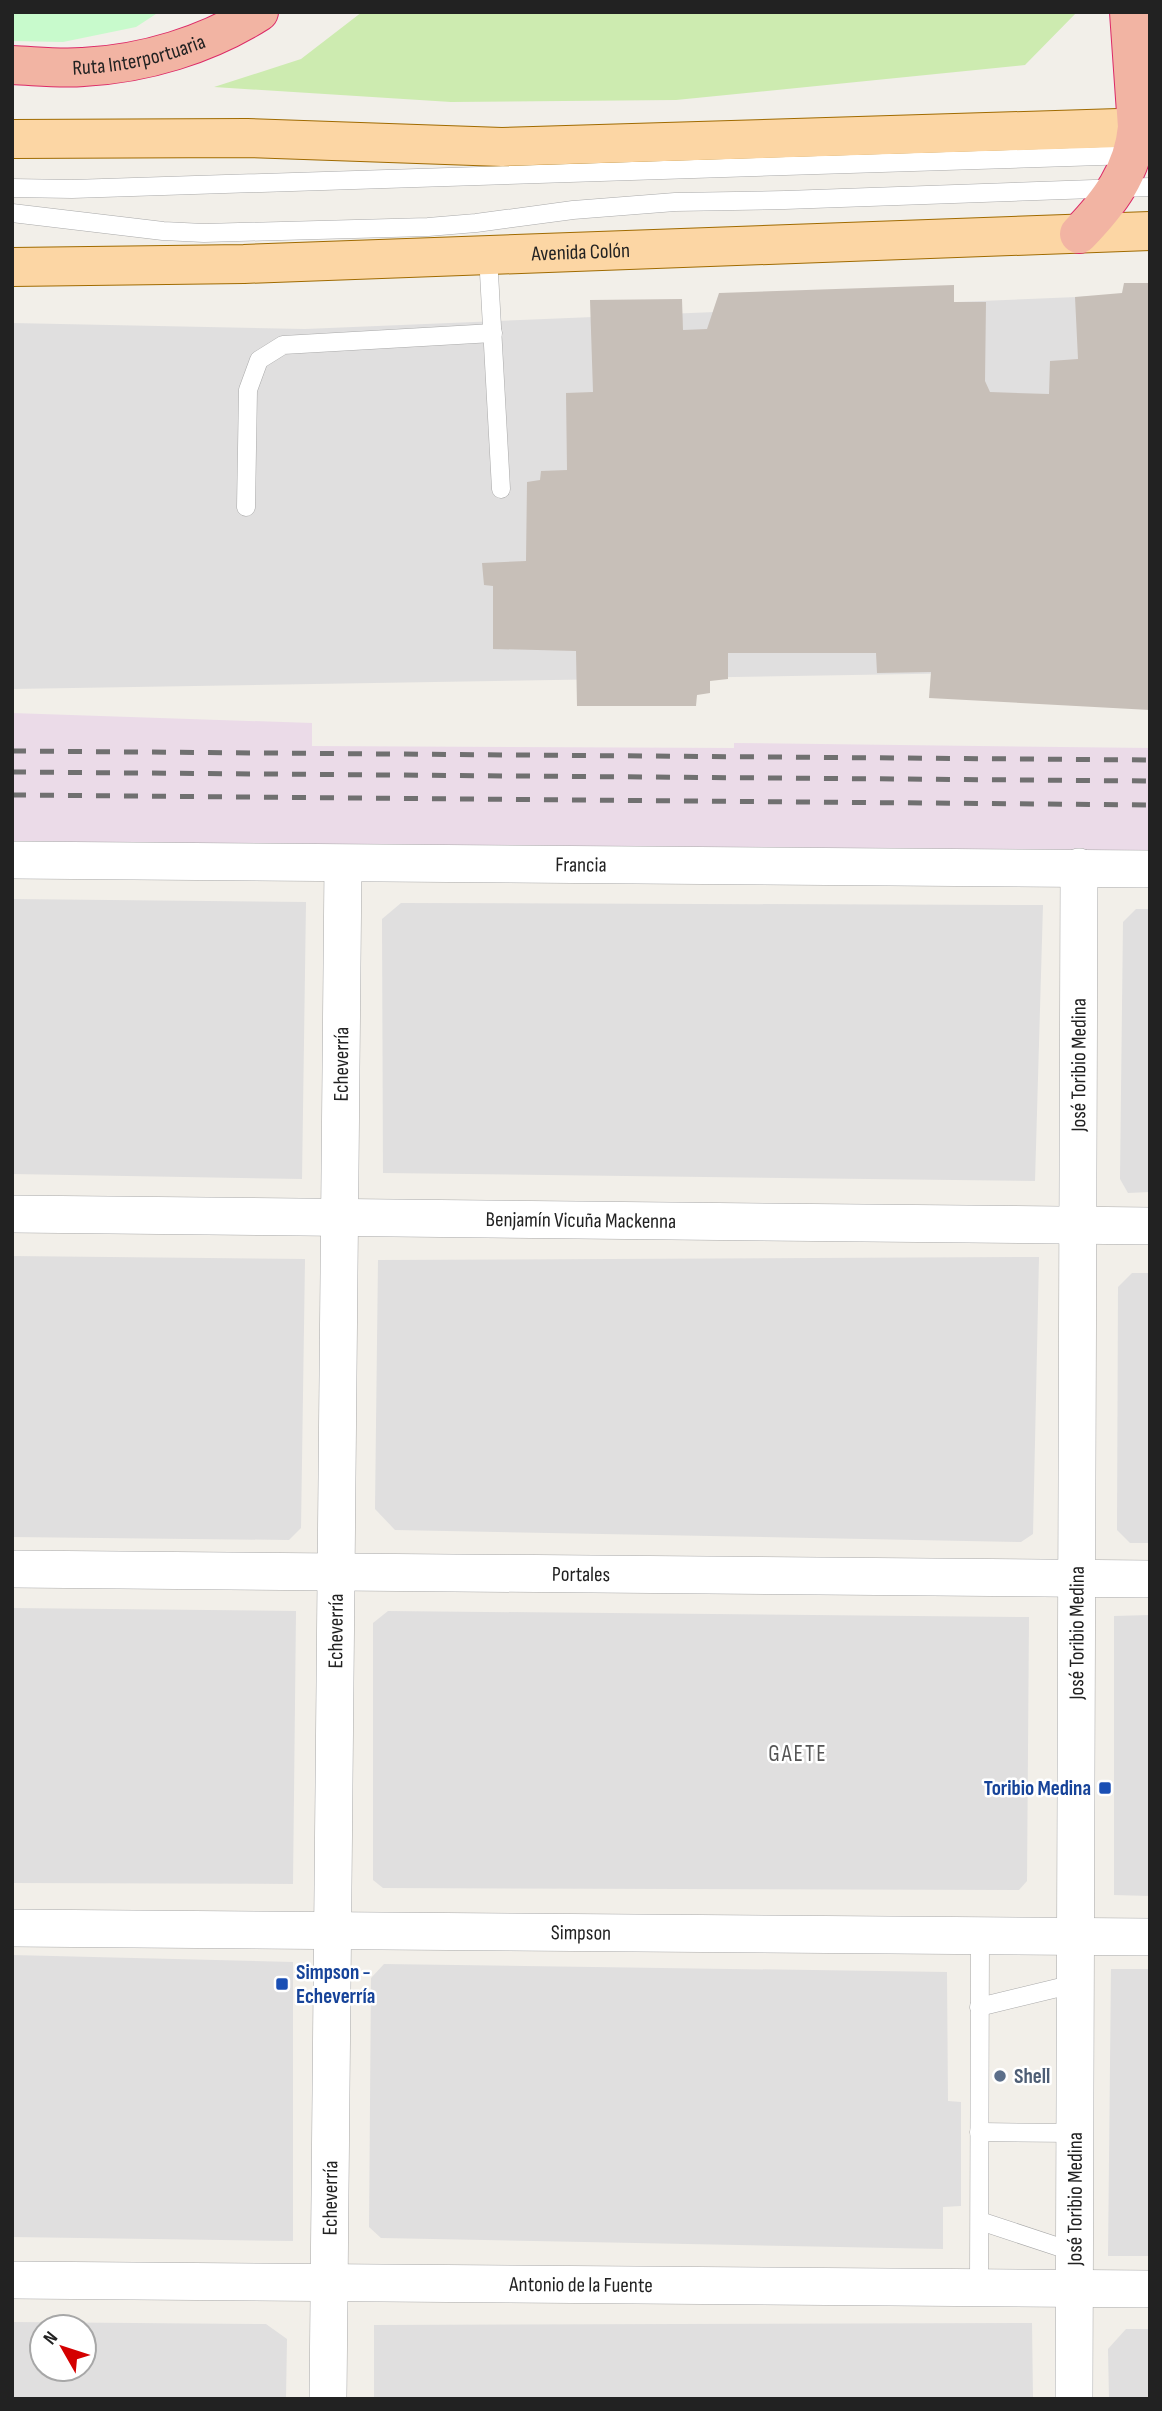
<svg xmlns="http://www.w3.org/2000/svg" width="1162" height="2411" font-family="'Sofia Sans Condensed',sans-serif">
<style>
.residential{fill:#e0dfdf;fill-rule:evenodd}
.industrial{fill:#ebdbe8}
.grass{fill:#cdebb0}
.park{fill:#c8facc}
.building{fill:#c7bfb8}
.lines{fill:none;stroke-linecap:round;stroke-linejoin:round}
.service-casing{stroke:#a9a9a9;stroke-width:19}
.minor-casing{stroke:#a9a9a9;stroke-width:38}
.primary-casing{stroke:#a06b00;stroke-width:40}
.trunk-casing{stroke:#dc2a67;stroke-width:40}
.service{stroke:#fff;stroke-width:18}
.minor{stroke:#fff;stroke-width:37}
.primary{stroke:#fcd6a4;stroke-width:38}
.trunk{stroke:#f2b4a3;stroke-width:38}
.rail{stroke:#707070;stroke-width:5;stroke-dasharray:14 14;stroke-linecap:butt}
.transit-dot{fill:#1a4fb4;stroke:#fff;stroke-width:2.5}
.service-dot{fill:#5c6f8a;stroke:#fff;stroke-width:2.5}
.labels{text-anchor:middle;stroke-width:5;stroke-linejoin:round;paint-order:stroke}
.street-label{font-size:21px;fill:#222;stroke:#fff}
.transit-label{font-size:21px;font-weight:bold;fill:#164399;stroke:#fff;text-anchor:end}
.service-label{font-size:21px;font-weight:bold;fill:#4e5e75;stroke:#fff;text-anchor:start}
.neighbourhood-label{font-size:23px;letter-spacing:2px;fill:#555;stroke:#fff}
</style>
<rect width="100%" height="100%" fill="#f2efe9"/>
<g class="residential">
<polygon points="1150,294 1150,670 12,689 12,323 305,329"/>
<polygon points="12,899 306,902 302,1179 12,1174"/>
<polygon points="401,903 1043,905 1035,1181 383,1173 382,919"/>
<polygon points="1136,909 1150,909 1150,1192 1128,1193 1120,1179 1123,922"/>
<polygon points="12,1256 305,1259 301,1528 289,1540 12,1537"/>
<polygon points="1039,1257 1033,1534 1021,1542 395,1530 375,1509 378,1260"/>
<polygon points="1132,1273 1150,1273 1150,1543 1130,1543 1117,1530 1118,1287"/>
<polygon points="12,1608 296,1611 293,1884 12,1883"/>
<polygon points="388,1611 1029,1617 1027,1881 1019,1890 383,1888 373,1880 373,1623"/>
<polygon points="1150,1615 1150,1896 1114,1895 1114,1616"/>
<polygon points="12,1955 293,1962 293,2241 12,2237"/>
<polygon points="384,1964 947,1972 948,2101 961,2102 961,2206 943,2207 943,2249 381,2238 369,2227 371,1978"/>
<polygon points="1111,1969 1150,1969 1150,2256 1108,2256"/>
<path d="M12 2322 266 2324 287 2339 286 2399H12ZM42 2327H84V2369H42Z"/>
<polygon points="1032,2323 1033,2399 374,2399 374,2325"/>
<polygon points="1126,2329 1150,2329 1150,2399 1109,2399 1108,2349"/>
</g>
<polygon class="industrial" points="12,713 312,723 312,746 734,748 734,743 1150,748 1150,860 12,849"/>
<polygon class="grass" points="362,12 1077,12 1025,65 676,100 451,102 214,87 301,59"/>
<polygon class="park" points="12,12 159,12 136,27 63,42 12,41"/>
<polygon class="building" points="1124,283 1150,283 1150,710 929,698 931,672 877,673 876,653 728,653 728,679 710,681 710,693 697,695 696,706 577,706 576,651 493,649 493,586 484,585 482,563 526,561 527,482 540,480 541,471 567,470 566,393 593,392 590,300 682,299 683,330 707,329 719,293 954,285 954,302 986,302 985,381 990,392 1049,394 1050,361 1078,359 1075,297 1122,293"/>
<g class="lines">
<g class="service-casing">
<g id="service">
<polyline points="12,188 72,189 1132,155"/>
<polyline points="12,213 163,231 204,233 428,227 476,223 573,210 675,202 785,200 1150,187"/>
<polyline points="488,255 501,489"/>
<polyline points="246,507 248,390 259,360 283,345 493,333"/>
<polyline points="979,2007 1074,1984"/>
<polyline points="979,2132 1074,2133"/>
<polyline points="980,2221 1074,2252"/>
<polyline points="979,2288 980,1936"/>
</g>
</g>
<g class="minor-casing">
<g id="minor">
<path id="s1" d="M12 860 1150 869"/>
<path id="s2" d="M12 1214 1150 1226"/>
<path id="s3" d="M12 1569 1150 1579"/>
<path id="s4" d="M12 1928 1150 1937"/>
<path id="s5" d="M12 2280 1150 2289"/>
<path id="s6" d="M328 2399 343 864"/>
<path id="s7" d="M1074 2399 1079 867"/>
</g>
</g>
<g class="primary-casing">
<g id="primary">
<polyline points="12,139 247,138 502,147 1150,127"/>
<path id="s8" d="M12 267 244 264 1150 231"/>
</g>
</g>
<g class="trunk-casing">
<g id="trunk">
<path id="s9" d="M12 65C36 66 60 69 83 67 144 64 207 45 259 12"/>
<path d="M1079 234C1109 203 1133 172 1137 127L1129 12"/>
</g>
</g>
<use href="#service" class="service"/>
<use href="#minor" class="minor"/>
<use href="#primary" class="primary"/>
<use href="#trunk" class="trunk"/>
<g class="rail">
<polyline points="12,751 1150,760"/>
<polyline points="12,772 1150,781"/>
<polyline points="12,795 1150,805"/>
</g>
</g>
<g class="transit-dot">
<rect x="1098" y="1781" width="14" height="14" rx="3.5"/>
<rect x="275" y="1977" width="14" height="14" rx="3.5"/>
</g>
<circle class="service-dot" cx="1000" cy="2076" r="7"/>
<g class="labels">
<g class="street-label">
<text dy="7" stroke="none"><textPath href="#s9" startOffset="128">Ruta Interportuaria</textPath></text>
<text dy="7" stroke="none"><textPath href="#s8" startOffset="569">Avenida Colón</textPath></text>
<text dy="7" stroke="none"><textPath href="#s1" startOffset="569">Francia</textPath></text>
<text dy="7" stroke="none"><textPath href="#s6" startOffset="1335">Echeverría</textPath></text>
<text dy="7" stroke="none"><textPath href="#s7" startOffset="1334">José Toribio Medina</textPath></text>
<text dy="7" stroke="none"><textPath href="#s2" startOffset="569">Benjamín Vicuña Mackenna</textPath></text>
<text dy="7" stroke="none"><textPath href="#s3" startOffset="569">Portales</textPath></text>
<text dy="7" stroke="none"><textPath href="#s6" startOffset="768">Echeverría</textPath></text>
<text dy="7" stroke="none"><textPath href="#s7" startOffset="766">José Toribio Medina</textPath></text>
<text dy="7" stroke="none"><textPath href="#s4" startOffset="569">Simpson</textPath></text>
<text dy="7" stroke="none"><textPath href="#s6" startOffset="201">Echeverría</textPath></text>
<text dy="7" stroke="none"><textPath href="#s7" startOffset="200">José Toribio Medina</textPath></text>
<text dy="7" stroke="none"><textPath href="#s5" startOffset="569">Antonio de la Fuente</textPath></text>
</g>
<g class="transit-label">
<text x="1091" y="1795">Toribio Medina</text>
<text x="296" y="1979" text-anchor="start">Simpson -<tspan x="296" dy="24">Echeverría</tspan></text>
</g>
<g class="service-label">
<text x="1014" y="2083">Shell</text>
</g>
<g class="neighbourhood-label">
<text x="798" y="1761">GAETE</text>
</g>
</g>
<rect width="1162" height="2411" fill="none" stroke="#222222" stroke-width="28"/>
<g transform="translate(63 2348) rotate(309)"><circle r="33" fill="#ffffff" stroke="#a7a7a7" stroke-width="2"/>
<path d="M0-5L12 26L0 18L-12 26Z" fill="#d40000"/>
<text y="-10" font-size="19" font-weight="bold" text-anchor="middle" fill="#222222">N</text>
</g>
</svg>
